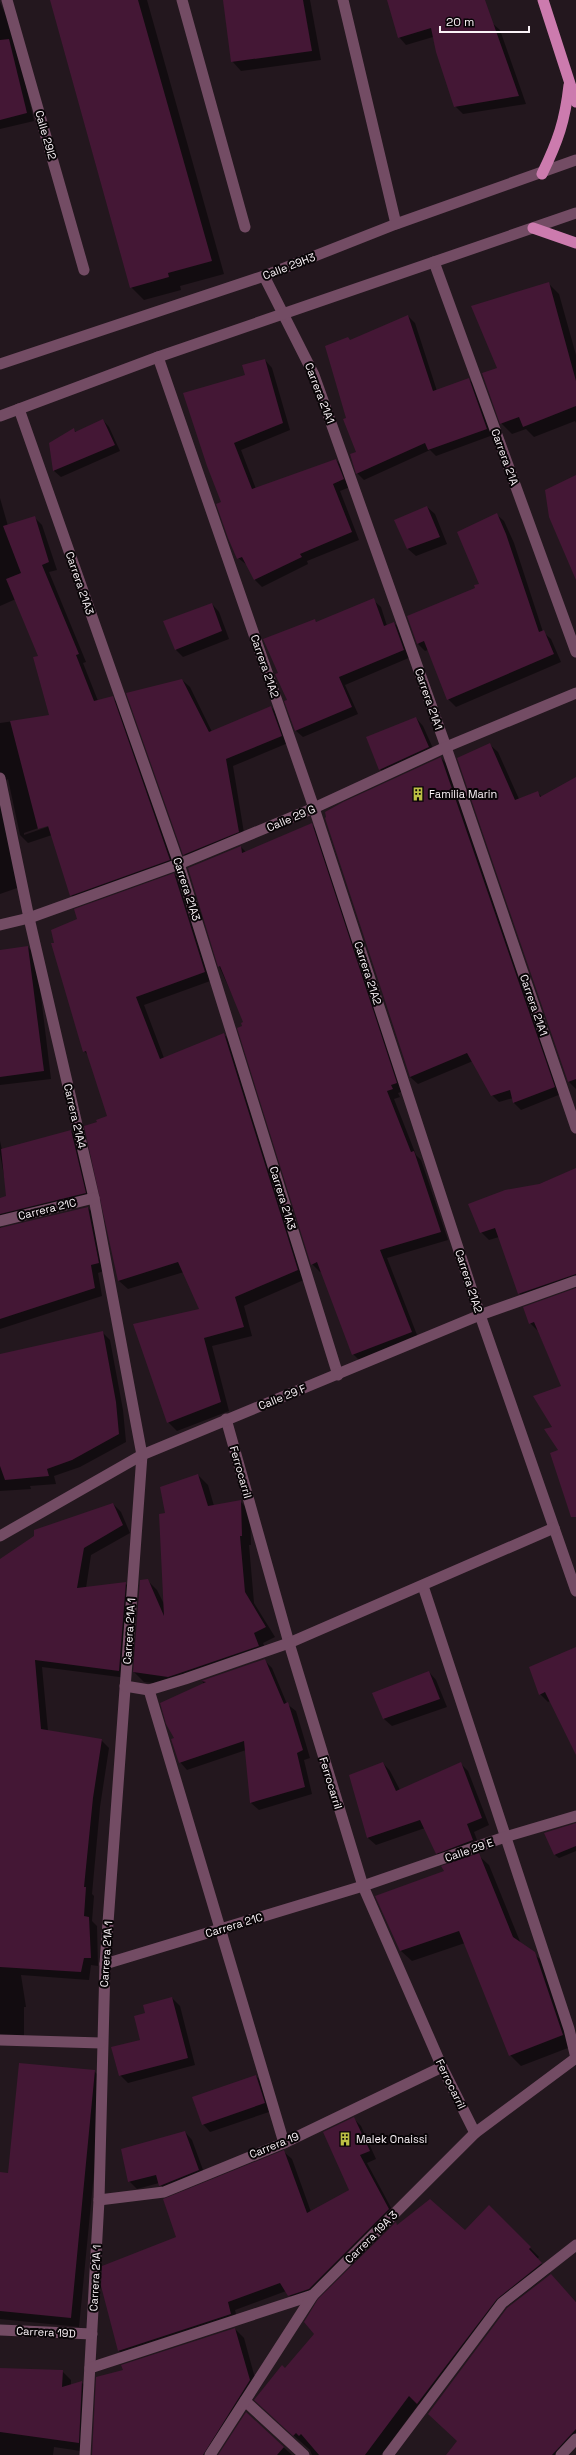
<svg xmlns="http://www.w3.org/2000/svg" width="576" height="2455" font-family="'Space Grotesk',sans-serif">
<style>
.shadow{fill:#0007;fill-rule:evenodd}
.building{fill:#441735}
.lines{fill:none;stroke-linecap:round;stroke-linejoin:round}
.minor{stroke:#734c64;stroke-width:11}
.primary{stroke:#cc7bae;stroke-width:11}
.labels{text-anchor:middle;stroke-width:4;stroke-linejoin:round;paint-order:stroke}
.street-label{font-size:11px;fill:#faf2f7;stroke:#090507}
.poi-label{font-size:11px;fill:#faf2f7;stroke:#090507;text-anchor:start}
</style>
<rect width="100%" height="100%" fill="#23171e"/>
<g class="shadow">
<polygon points="51,0 147,0 224,274 180,286 181,290 144,300 131,287"/>
<polygon points="224,0 310,0 321,60 241,71 232,61"/>
<polygon points="388,0 481,0 492,23 500,30 526,104 463,114 455,106 433,37 406,45 399,37"/>
<polygon points="0,2 15,36 34,121 0,129"/>
<polygon points="548,283 559,294 576,355 576,423 575,421 534,437 526,429 512,434 501,423 499,368"/>
<polygon points="408,316 415,323 437,391 469,379 475,386 493,435 436,456 430,450 364,480 357,473 358,453 347,418 351,341"/>
<polygon points="265,360 272,368 290,430 241,450 256,489 336,460 344,468 350,487 340,491 359,540 307,561 308,564 262,587 255,580 247,565 238,558 223,503 246,376"/>
<polygon points="103,420 109,427 120,451 61,477 54,471 50,444 74,430 76,432"/>
<path d="M0 498 8 526 34 517 42 525 57 570 49 572 86 662 83 663 98 701 112 697 120 705 177 868 79 903 71 895 52 835 28 843 20 835 8 779 1 783 20 887 0 894V723L50 716 40 657 16 599 0 606ZM53 823V825L24 835V833Z"/>
<polygon points="427,507 435,514 447,544 416,556 408,549 395,520"/>
<polygon points="496,514 504,521 514,543 543,632 551,639 561,662 456,707 448,699 428,650 425,651 418,644 480,584"/>
<polygon points="373,600 381,607 387,626 394,623 401,630 411,657 345,685 358,714 303,737 295,730 280,673 315,620 317,623"/>
<polygon points="212,604 219,612 229,639 183,657 176,650 164,621"/>
<polygon points="182,680 190,687 212,732 271,707 279,715 288,743 233,766 245,839 191,862 184,854"/>
<polygon points="416,718 423,726 436,755 388,777 380,769 367,738"/>
<polygon points="489,744 498,752 519,799 537,792 542,797 576,779 576,1089 569,1082"/>
<polygon points="441,758 448,765 561,1094 521,1110 514,1103 513,1098 499,1102 492,1095 473,1061 418,1084 410,1077"/>
<polygon points="311,824 319,832 404,1091 398,1093 400,1097 394,1099 416,1155 421,1160 448,1240 387,1258 419,1340 361,1362 353,1354 322,1271 320,1272 312,1264 243,1027 245,1023 219,966 241,847 246,852"/>
<polygon points="174,874 183,883 213,980 144,1005 164,1058 224,1035 233,1043 306,1279 244,1306 252,1336 212,1346 229,1411 177,1431 168,1422 200,1309 184,1272 128,1289 119,1281 86,1127 98,1123 108,1117 88,1055 84,1051"/>
<polygon points="28,947 36,955 51,1079 0,1085 0,951"/>
<polygon points="71,1131 78,1138 93,1201 6,1222 0,1228 0,1199 8,1197 0,1154 0,1141 2,1150"/>
<polygon points="576,1169 576,1284 527,1302 519,1293 499,1237 489,1240 481,1232 539,1184"/>
<polygon points="88,1208 96,1215 106,1270 98,1273 102,1296 0,1329 0,1229"/>
<polygon points="576,1289 576,1489 559,1450 553,1427 562,1386 538,1331 530,1323"/>
<polygon points="102,1332 110,1340 123,1410 126,1442 80,1467 54,1476 56,1484 30,1486 31,1489 0,1491 0,1355"/>
<polygon points="198,1475 208,1485 214,1506 240,1501 250,1511 251,1545 249,1545 254,1603 275,1637 263,1643 268,1656 178,1686 144,1682 134,1672 147,1580 157,1590 165,1606 167,1514"/>
<polygon points="113,1504 121,1512 130,1533 91,1555 86,1588 125,1583 133,1591 127,1678 42,1667 48,1731 101,1740 109,1748 100,1807 92,1894 94,1896 92,1921 97,1926 98,1966 91,1965 89,1980 21,1975 26,2007 24,2007 24,2041 0,2041 0,1560"/>
<polygon points="576,1648 576,1750 550,1701 548,1702 540,1694"/>
<polygon points="264,1660 272,1668 287,1704 296,1711 310,1758 304,1760 312,1794 259,1810 251,1803 246,1750 187,1770 180,1762 176,1738 204,1684 202,1681"/>
<polygon points="429,1672 436,1680 447,1707 392,1726 384,1719 374,1693"/>
<polygon points="383,1763 390,1771 400,1790 460,1763 468,1771 489,1825 474,1832 480,1848 444,1861 436,1853 425,1828 376,1845 368,1838 351,1775"/>
<polygon points="576,1828 576,1851 559,1858 555,1855"/>
<polygon points="478,1855 489,1865 521,1944 546,1964 573,2046 521,2066 510,2055 465,1943 412,1961 401,1951 445,1871"/>
<polygon points="172,1998 180,2006 195,2065 128,2083 120,2075 141,2040 147,2014"/>
<polygon points="94,2071 103,2080 79,2327 0,2319 0,2173 9,2174"/>
<polygon points="256,2076 264,2084 272,2111 210,2132 203,2124"/>
<polygon points="353,2118 361,2126 376,2159 367,2163 396,2217 296,2303 286,2291 235,2310 238,2322 126,2359 119,2351 102,2286 177,2237 284,2152 292,2159 311,2212 350,2190"/>
<polygon points="185,2132 192,2140 206,2178 168,2193 159,2183 137,2189 129,2181"/>
<polygon points="489,2206 539,2257 537,2259 550,2273 505,2308 427,2412 419,2404 381,2455 312,2455 310,2450 264,2409 285,2370 315,2334 396,2224 398,2226 465,2231"/>
<polygon points="551,2275 576,2302 576,2445 567,2455 448,2455 458,2441"/>
<polygon points="235,2329 244,2338 258,2389 216,2455 93,2455 124,2371"/>
<polygon points="0,2369 62,2371 71,2380 71,2386 82,2383 91,2391 87,2452 54,2447 53,2455 0,2455"/>
<polygon points="246,2413 292,2455 219,2455"/>
</g>
<g class="building">
<polygon points="50,0 138,0 212,261 168,273 169,277 130,288"/>
<polygon points="223,0 303,0 312,51 231,62"/>
<polygon points="387,0 485,0 519,96 454,107 436,52 431,28 398,38"/>
<polygon points="9,39 27,113 0,120 0,40"/>
<polygon points="549,282 576,381 576,406 523,427 519,417 500,424 482,373 497,368 471,306"/>
<polygon points="408,315 433,391 469,378 487,429 428,450 425,443 356,474 350,454 356,452 343,419 346,418 325,346 348,337 350,340"/>
<polygon points="265,359 283,423 234,443 252,489 336,459 344,479 333,484 352,532 300,554 302,557 254,580 242,557 237,559 228,538 216,504 221,502 207,466 183,393 245,375 242,365"/>
<polygon points="103,419 115,445 53,471 49,443 74,428 75,432"/>
<polygon points="576,475 576,580 549,517 545,490"/>
<polygon points="427,506 440,537 407,549 394,520"/>
<polygon points="497,513 506,534 539,632 544,630 554,654 447,700 424,641 417,644 407,616 475,588 474,585 479,584 457,532"/>
<polygon points="35,516 49,562 42,565 79,654 76,655 94,701 113,696 170,860 70,896 48,826 38,829 10,721 49,715 33,657 38,656 6,579 21,573 3,526"/>
<polygon points="374,598 384,626 394,622 404,650 339,677 352,707 295,731 284,701 287,700 275,674 278,673 263,639 315,619 316,622"/>
<polygon points="212,603 222,631 175,650 163,621"/>
<polygon points="182,679 209,732 271,706 282,736 226,759 239,832 183,855 126,693"/>
<polygon points="416,717 429,747 379,770 366,737"/>
<polygon points="490,743 515,800 538,791 540,797 576,777 576,1079 568,1082 457,758"/>
<polygon points="441,757 555,1087 513,1103 510,1090 491,1096 467,1053 410,1077 325,818 326,817 325,812 343,802"/>
<polygon points="312,823 397,1083 391,1085 393,1089 387,1091 411,1152 414,1151 441,1232 380,1250 412,1332 352,1355 317,1262 311,1265 237,1028 242,1026 241,1023 243,1022 220,966 218,967 188,868 241,846 242,853"/>
<polygon points="174,873 205,972 136,997 160,1059 224,1033 298,1270 235,1297 244,1327 204,1338 221,1402 167,1423 133,1324 199,1309 178,1262 118,1281 84,1126 97,1122 96,1120 107,1116 86,1051 83,1052 51,943 54,943 51,930 77,919 74,909"/>
<polygon points="28,946 44,1071 0,1077 0,950"/>
<polygon points="71,1130 86,1193 0,1214 0,1198 6,1196 1,1149"/>
<polygon points="576,1168 576,1274 518,1294 495,1228 480,1233 468,1204 505,1190 539,1184"/>
<polygon points="88,1207 99,1263 91,1265 95,1288 0,1319 0,1228"/>
<polygon points="576,1288 576,1517 571,1517 550,1453 558,1450 544,1429 552,1427 533,1396 561,1386 534,1322 529,1324 523,1307"/>
<polygon points="103,1331 116,1402 119,1434 72,1460 47,1469 49,1476 5,1480 0,1466 0,1354"/>
<polygon points="198,1474 208,1506 241,1500 242,1536 240,1536 245,1592 266,1627 254,1633 259,1646 183,1672 168,1677 133,1672 140,1580 148,1579 164,1616 159,1514 165,1513 160,1487"/>
<polygon points="113,1503 123,1525 84,1548 77,1588 126,1582 119,1671 35,1660 41,1729 102,1739 93,1798 84,1887 86,1887 84,1916 89,1917 91,1958 84,1958 81,1972 0,1967 0,1559 34,1536 34,1530"/>
<polygon points="576,1647 576,1755 545,1692 539,1695 529,1667"/>
<polygon points="265,1659 284,1704 288,1702 303,1750 297,1753 305,1787 250,1803 244,1741 179,1763 171,1739 174,1738 166,1724 160,1703 206,1682 201,1681"/>
<polygon points="429,1671 440,1699 383,1719 372,1693"/>
<polygon points="383,1762 396,1791 461,1762 482,1818 467,1824 473,1840 436,1854 420,1820 367,1838 349,1775"/>
<polygon points="576,1823 576,1846 554,1855 544,1833"/>
<polygon points="479,1853 513,1937 535,1952 563,2035 509,2056 459,1931 400,1951 375,1896 444,1871 441,1866"/>
<polygon points="172,1997 188,2058 119,2076 111,2047 140,2040 134,2016 145,2013 143,2005"/>
<polygon points="19,2063 95,2070 71,2318 0,2311 0,2172 8,2173"/>
<polygon points="256,2075 265,2103 202,2125 192,2097"/>
<polygon points="354,2117 370,2151 360,2155 389,2209 309,2289 288,2296 280,2283 228,2302 231,2314 118,2351 101,2286 102,2266 176,2237 163,2199 284,2150 307,2213 349,2190 323,2132"/>
<polygon points="185,2131 199,2170 162,2185 159,2186 156,2175 128,2182 121,2149"/>
<polygon points="430,2199 465,2230 489,2205 531,2247 529,2249 542,2263 497,2299 417,2404 409,2396 365,2455 319,2455 301,2434 299,2436 296,2433 293,2436 254,2400 282,2365 285,2368 314,2334 304,2322 318,2299 396,2222 397,2225"/>
<polygon points="551,2274 576,2302 576,2429 552,2455 446,2455 457,2441 428,2414 507,2308"/>
<polygon points="235,2328 250,2380 203,2455 92,2455 96,2377 123,2370 121,2365"/>
<polygon points="0,2368 63,2370 62,2387 82,2381 79,2443 0,2432"/>
<polygon points="246,2412 284,2447 277,2455 218,2455"/>
</g>
<g class="lines">
<g class="minor">
<polyline points="7,0 84,270"/>
<polyline points="182,0 245,227"/>
<polyline points="343,0 396,224"/>
<polyline points="434,262 576,652"/>
<polyline points="264,276 314,375 446,747 576,1128"/>
<polyline points="158,357 314,808 480,1315 576,1591"/>
<polyline points="0,364 264,276 396,224 576,160"/>
<polyline points="19,409 179,864 338,1375"/>
<polyline points="0,416 158,357 576,213"/>
<polyline points="0,778 29,918 94,1198 142,1455 105,1964 99,2200 85,2455"/>
<polyline points="0,925 29,918 179,864 314,808 446,747 576,693"/>
<polyline points="0,1221 94,1198"/>
<polyline points="226,1419 289,1643 363,1886 442,2067 475,2133"/>
<polyline points="0,1536 142,1455 480,1315 576,1281"/>
<polyline points="423,1586 569,2029 576,2058"/>
<polyline points="125,1686 149,1690 185,1679 289,1643 554,1528"/>
<polyline points="149,1690 284,2143"/>
<polyline points="105,1964 363,1886 505,1837 576,1816"/>
<polyline points="0,2040 101,2043"/>
<polyline points="99,2200 164,2192 284,2143 442,2067"/>
<polyline points="0,2330 92,2334"/>
<polyline points="90,2368 313,2295"/>
<polyline points="245,2401 304,2455"/>
<polyline points="210,2455 313,2295 475,2133 576,2058"/>
<polyline points="388,2455 502,2303 576,2245"/>
<polyline points="561,2455 576,2439"/>
</g>
<g class="primary">
<polyline points="543,0 576,102"/>
<path d="M542 174C558 141 565 121 569 85"/>
<polyline points="533,228 576,243"/>
</g>
</g>
<defs>
<g id="building-bare" transform="scale(1.08)"><path d="M-4-6H4V6H1V3H-1V6H-4ZM-2.5-4.3h1.7v1.8h-1.7ZM.8-4.3h1.7v1.8H.8ZM-2.5-1h1.7V.8h-1.7ZM.8-1h1.7V.8H.8Z" fill="#bcbf44" stroke="#090507" stroke-width="2.5" paint-order="stroke"/></g>
</defs>
<g fill-rule="evenodd">
<use href="#building-bare" x="418" y="794"/>
<use href="#building-bare" x="345" y="2139"/>
</g>
<g class="labels">
<g class="street-label">
<text transform="translate(46 135) rotate(74)" y="4">Calle 29I2</text>
<text transform="translate(289 266) rotate(-21)" y="4">Calle 29H3</text>
<text transform="translate(320 393) rotate(69)" y="4">Carrera 21A1</text>
<text transform="translate(505 457) rotate(70)" y="4">Carrera 21A</text>
<text transform="translate(80 583) rotate(71)" y="4">Carrera 21A3</text>
<text transform="translate(265 666) rotate(71)" y="4">Carrera 21A2</text>
<text transform="translate(429 699) rotate(71)" y="4">Carrera 21A1</text>
<text transform="translate(291 818) rotate(-23)" y="4">Calle 29 G</text>
<text transform="translate(187 889) rotate(72)" y="4">Carrera 21A3</text>
<text transform="translate(368 973) rotate(72)" y="4">Carrera 21A2</text>
<text transform="translate(534 1005) rotate(71)" y="4">Carrera 21A1</text>
<text transform="translate(75 1116) rotate(77)" y="4">Carrera 21A4</text>
<text transform="translate(283 1198) rotate(73)" y="4">Carrera 21A3</text>
<text transform="translate(47 1209) rotate(-14)" y="4">Carrera 21C</text>
<text transform="translate(469 1281) rotate(72)" y="4">Carrera 21A2</text>
<text transform="translate(282 1397) rotate(-22)" y="4">Calle 29 F</text>
<text transform="translate(241 1472) rotate(74)" y="4">Ferrocarril</text>
<text transform="translate(129 1631) rotate(-86)" y="4">Carrera 21A 1</text>
<text transform="translate(331 1783) rotate(73)" y="4">Ferrocarril</text>
<text transform="translate(469 1850) rotate(-19)" y="4">Calle 29 E</text>
<text transform="translate(234 1925) rotate(-17)" y="4">Carrera 21C</text>
<text transform="translate(106 1954) rotate(-86)" y="4">Carrera 21A 1</text>
<text transform="translate(451 2084) rotate(64)" y="4">Ferrocarril</text>
<text transform="translate(274 2145) rotate(-22)" y="4">Carrera 19</text>
<text transform="translate(371 2237) rotate(-45)" y="4">Carrera 19A 3</text>
<text transform="translate(95 2278) rotate(-87)" y="4">Carrera 21A 1</text>
<text transform="translate(46 2332) rotate(3)" y="4">Carrera 19D</text>
</g>
<g class="poi-label">
<text x="429" y="798">Familia Marin</text>
<text x="356" y="2143">Malek Onaissi</text>
</g>
</g>
<path d="M440 26v6h89v-6" fill="none" stroke="#faf2f7" stroke-width="2"/>
<text x="446" y="26" font-size="12" fill="#faf2f7" stroke="#090507" stroke-width="3" paint-order="stroke">20 m</text>
</svg>
